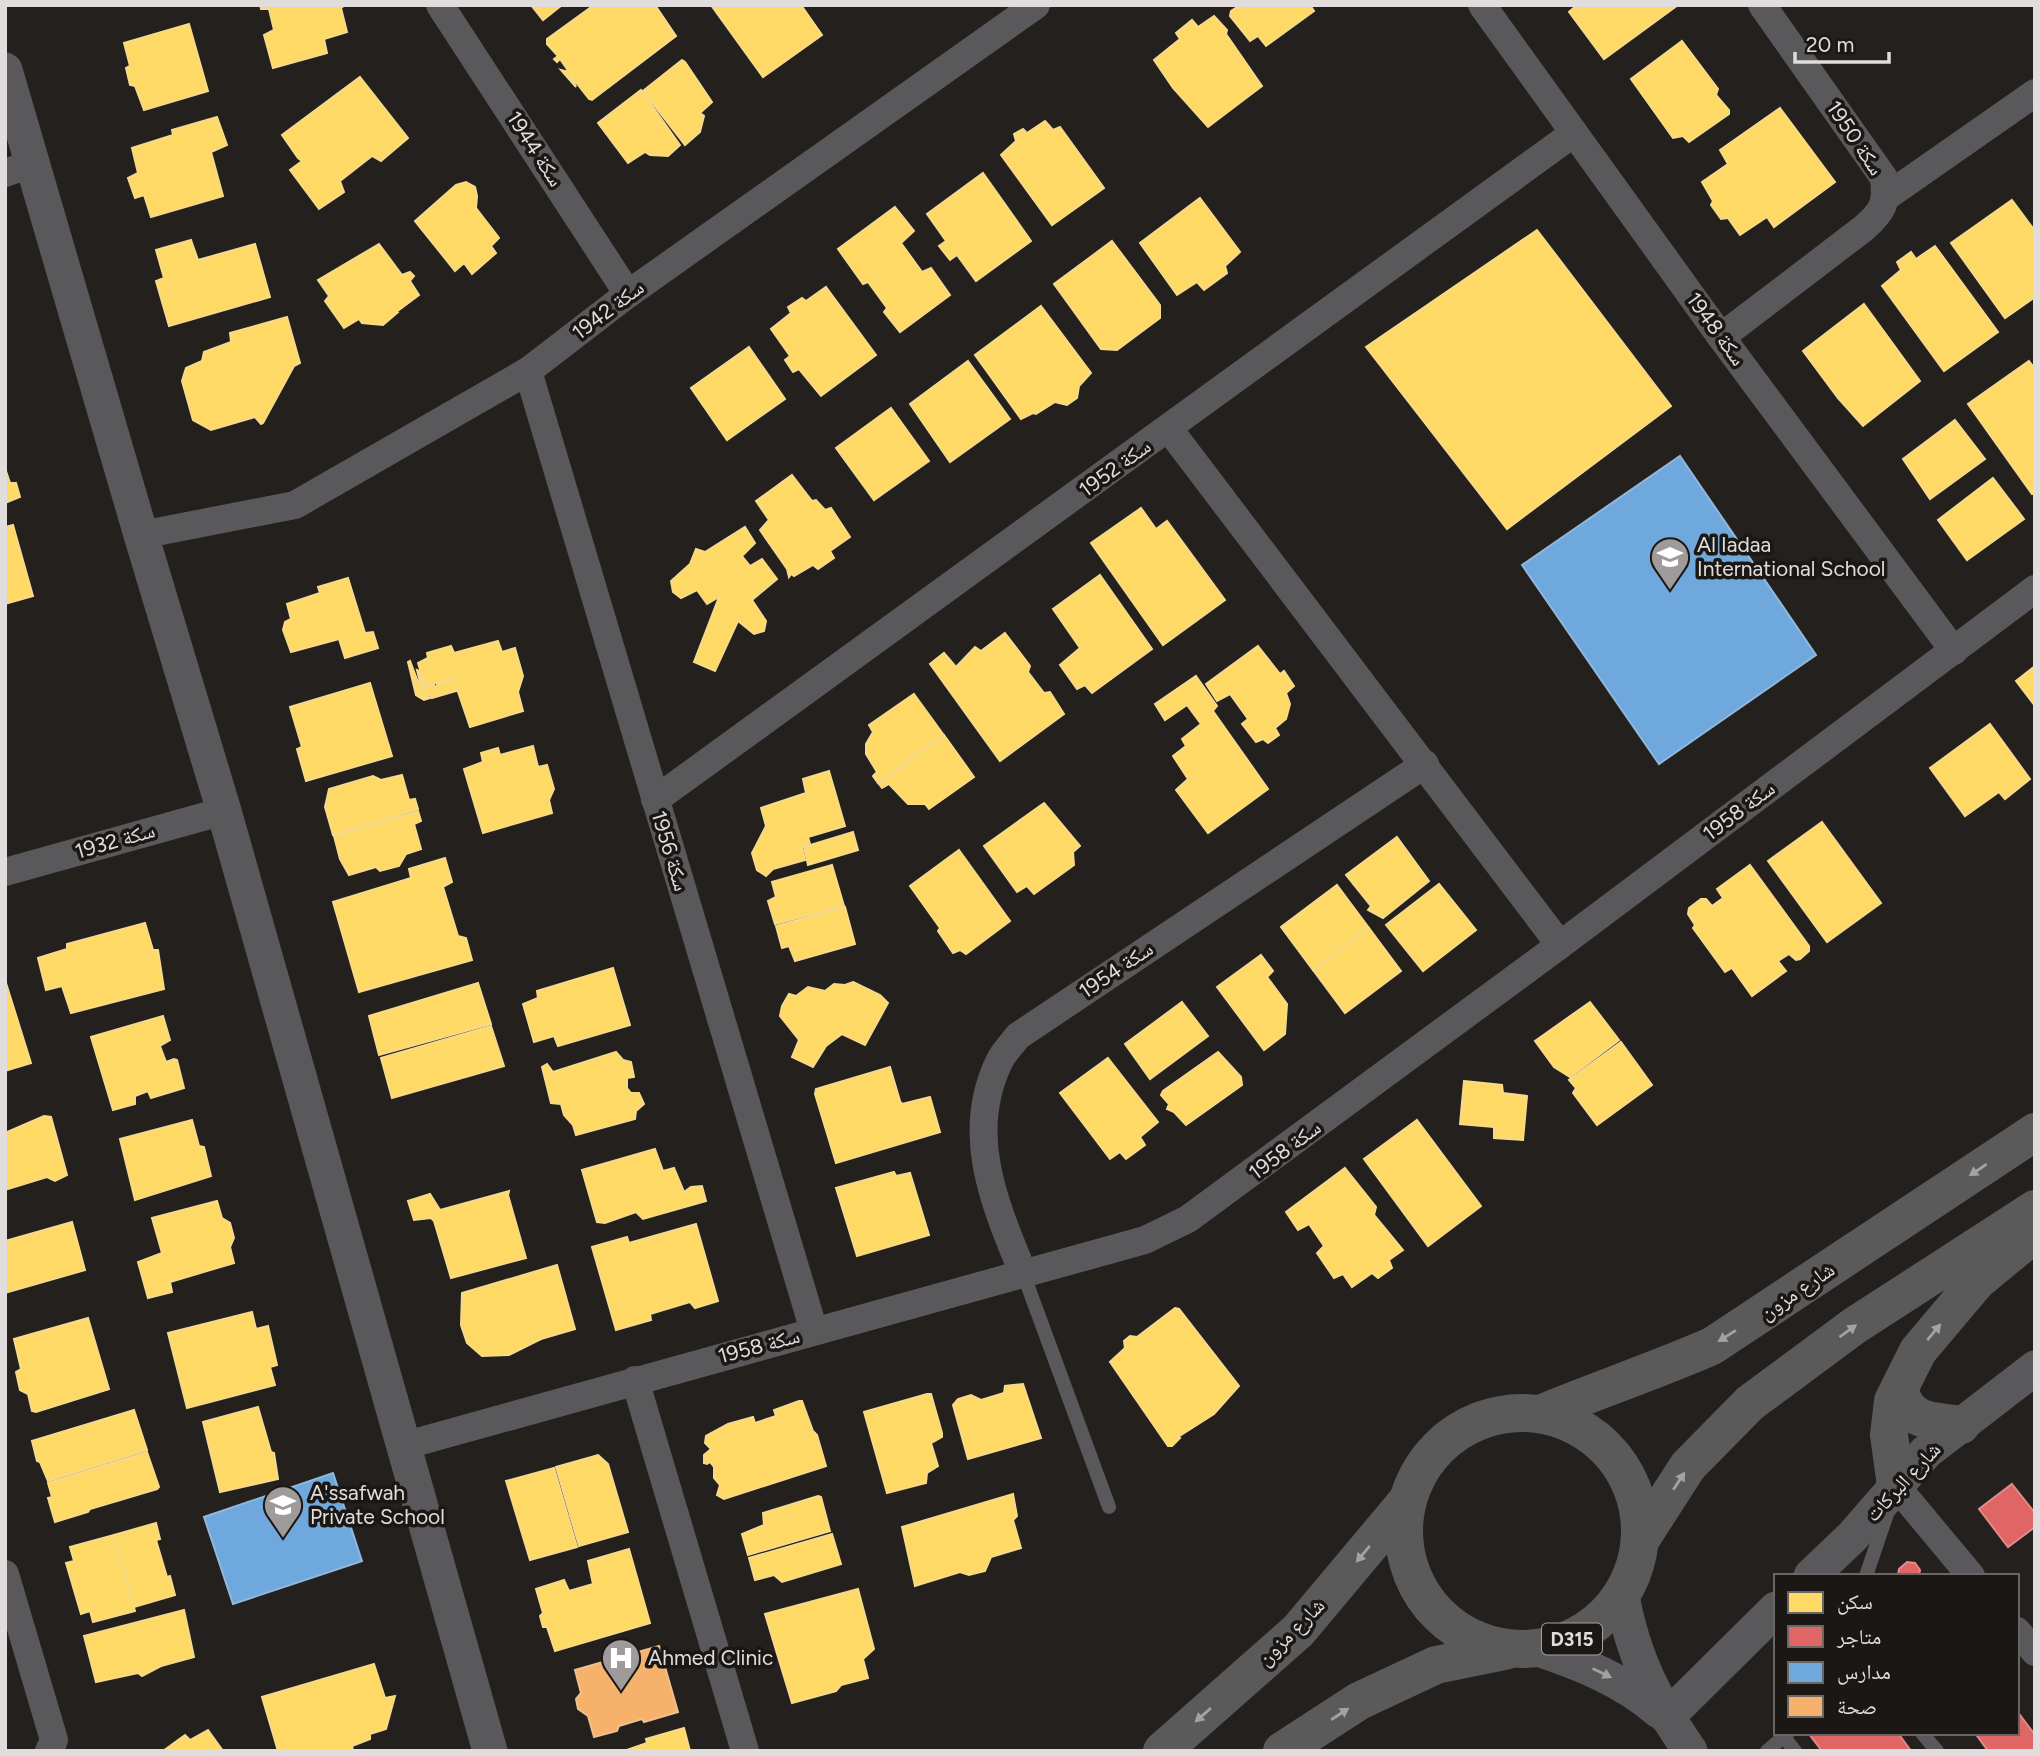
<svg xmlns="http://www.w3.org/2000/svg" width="2040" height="1756" font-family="Figtree,'Noto Naskh Arabic',sans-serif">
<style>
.homes{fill:#ffd966;stroke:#f6da89;stroke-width:2}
.shops{fill:#e06666;stroke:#e08a89;stroke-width:2}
.schools{fill:#6fa8dc;stroke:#91b8dc;stroke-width:2}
.health{fill:#f6b26b;stroke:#efbf8d;stroke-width:2}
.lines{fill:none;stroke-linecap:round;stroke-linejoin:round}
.service{stroke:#59585a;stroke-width:14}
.minor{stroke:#59585a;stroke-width:28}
.tertiary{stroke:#59585a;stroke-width:35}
.primary{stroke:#5a5a5b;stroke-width:38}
.oneway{fill:#a4a2a2}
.oneway2{fill:#a3a1a2}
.labels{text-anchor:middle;stroke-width:7;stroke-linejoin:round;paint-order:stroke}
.shield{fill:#1b1714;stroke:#a5a2a0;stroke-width:2}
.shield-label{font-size:19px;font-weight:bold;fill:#e0dddc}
.street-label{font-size:21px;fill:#e0dddc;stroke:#1b1714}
.poi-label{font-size:21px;fill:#e0dddc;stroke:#1b1714;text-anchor:start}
</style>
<rect width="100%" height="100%" fill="#23201e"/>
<g class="homes">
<polygon points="260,5 345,5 341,8 347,32 324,39 327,53 273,68 264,35 274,30 269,9 261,9"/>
<polygon points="531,5 562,5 543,20"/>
<polygon points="594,5 655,5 676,36 592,100 589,99 571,76 576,87 561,70 569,72 560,59 557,62 554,59 558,56 547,44 547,39"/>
<polygon points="711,5 801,5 822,35 763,77"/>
<polygon points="1240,5 1310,5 1314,11 1266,46 1258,36 1250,41 1230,16 1231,11"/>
<polygon points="1577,5 1678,5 1604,59 1569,12"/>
<polygon points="1214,16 1227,30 1226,34 1262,86 1208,127 1173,88 1154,60 1180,39 1176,33 1192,20 1198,27"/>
<polygon points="189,24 208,91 144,110 135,86 130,85 126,68 130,66 124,43"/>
<polygon points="1682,41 1718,89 1716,95 1729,110 1729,114 1689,142 1683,136 1673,138 1631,79"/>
<polygon points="682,60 685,62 712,102 700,113 704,116 700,132 685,145 643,91"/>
<polygon points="360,77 408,138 381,161 372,156 340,181 344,192 319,209 290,170 302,161 298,158 282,135"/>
<polygon points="641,90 680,145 668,156 650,155 645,152 628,163 598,123"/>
<polygon points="1780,108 1835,182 1774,227 1767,217 1740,235 1728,218 1721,219 1711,205 1713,201 1702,182 1728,164 1720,150"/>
<polygon points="217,117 227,145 211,152 223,196 151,217 144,195 135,198 128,178 138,173 132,148 173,135 172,130"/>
<polygon points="1045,121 1053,130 1060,127 1104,188 1052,225 1001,155 1016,141 1014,134 1023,129 1027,133"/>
<polygon points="983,173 1031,241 976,281 957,255 950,260 939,246 946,241 927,214"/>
<polygon points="466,182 475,187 477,196 476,208 499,238 491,246 496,253 472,274 464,263 455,271 415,221 456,185"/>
<polygon points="1200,198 1240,252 1225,266 1227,273 1204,290 1197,282 1177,295 1140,243"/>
<polygon points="2012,200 2035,231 2035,297 2005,318 1951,243"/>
<polygon points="895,207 914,231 901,243 922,272 931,268 950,295 900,332 884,312 887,308 868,282 863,284 838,249"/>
<polygon points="1537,230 1671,406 1507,529 1366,347"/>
<polygon points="191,240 198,260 255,244 270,297 169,326 156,281 164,278 156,250"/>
<polygon points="1112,241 1160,305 1160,318 1117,350 1101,349 1054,284"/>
<polygon points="379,244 402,275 410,272 414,276 410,281 419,295 395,313 397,313 383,325 362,323 359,319 344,328 325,301 329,296 318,280"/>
<polygon points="1935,246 1998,332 1944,371 1882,286 1901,270 1897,262 1911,252 1916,259"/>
<polygon points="826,287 876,355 821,396 799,369 793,372 785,360 790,356 771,329 791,313 788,307 802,298 806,301"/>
<polygon points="1864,304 1920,381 1863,426 1838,398 1803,351"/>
<polygon points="1041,306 1091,373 1079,386 1077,398 1067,405 1055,402 1036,414 1033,413 1021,419 975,355"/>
<polygon points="287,317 300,363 294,366 263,423 261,424 255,417 211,430 193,420 182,381 186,368 202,361 204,352 231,342 230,333"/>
<polygon points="749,347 785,399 727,440 691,388"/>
<polygon points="968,361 1010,419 950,462 910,404"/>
<polygon points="2029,361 2035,369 2035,493 2032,494 1968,404"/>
<polygon points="891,408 929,461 874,500 836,448"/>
<polygon points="1955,420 1985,459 1930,499 1903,459"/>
<polygon points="5,468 10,483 16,483 20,497 5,503"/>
<polygon points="792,475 812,501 816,500 825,510 831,508 850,537 830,551 834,558 818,569 813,565 794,576 791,574 789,577 787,569 760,530 769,520 756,501"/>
<polygon points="1993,478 2024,519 1967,560 1938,520"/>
<polygon points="1141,508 1156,529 1167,521 1225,600 1163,645 1091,543"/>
<polygon points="13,525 33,596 5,604 5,527"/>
<polygon points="745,527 755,543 742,556 750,566 762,559 777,579 752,600 766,621 764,631 754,634 738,621 715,671 694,662 719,597 707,604 697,590 681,598 673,592 671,581 690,564 696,549 705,552"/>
<polygon points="1100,575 1152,649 1092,693 1085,685 1077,689 1060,665 1080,648 1053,609"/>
<polygon points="348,578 365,633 373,632 378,648 345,658 339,639 291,652 283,630 285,622 291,619 287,604 320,593 318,587"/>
<polygon points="1005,633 1030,666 1028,672 1044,693 1050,692 1064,714 1000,761 930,664 944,653 956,667 975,647 981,651"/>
<polygon points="498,641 502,652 515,648 523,676 518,692 523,711 470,727 456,686 456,691 432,698 430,694 428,696 430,698 424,700 416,695 408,662 410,661 424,698 417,670 419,671 424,688 434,684 435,689 438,683 450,681 453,679 455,681 454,678 425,686 418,663 428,658 427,653 451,646 454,653"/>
<polygon points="1258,646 1280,674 1284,671 1294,686 1286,693 1290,704 1286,719 1275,728 1279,735 1268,743 1263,739 1256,742 1242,724 1248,719 1230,694 1217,701 1206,684"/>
<polygon points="2035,666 2035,706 2016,681"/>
<polygon points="1196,676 1217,706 1213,711 1268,789 1208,833 1176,790 1188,779 1173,756 1186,746 1182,739 1201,724 1187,705 1165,720 1155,704"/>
<polygon points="370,683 392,756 306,781 297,749 302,747 290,707"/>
<polygon points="914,694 943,734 878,783 873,776 877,772 866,754 866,744 873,732 869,725"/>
<polygon points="1990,724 2030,779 2005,799 1999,792 1965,816 1930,768"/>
<polygon points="944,735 974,777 929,809 925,804 908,804 889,784 882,788 879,784"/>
<polygon points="533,746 538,767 547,765 554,789 549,800 552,813 483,833 464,769 483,762 481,753 498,748 500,755"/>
<polygon points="829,771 845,826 808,837 810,844 802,847 805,860 773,869 766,876 757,870 752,853 766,826 761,808 806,793 803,779"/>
<polygon points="402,775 409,800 415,799 418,809 333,835 325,807 329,789 373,776 381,780"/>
<polygon points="1044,803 1080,846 1073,852 1074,865 1034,894 1027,886 1017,892 984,846"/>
<polygon points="418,811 421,821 414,824 421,849 406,854 399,866 380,871 376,867 349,875 340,859 334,836"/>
<polygon points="1822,822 1881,903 1827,942 1768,861"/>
<polygon points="853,832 858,850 808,865 804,847"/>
<polygon points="1397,837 1429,881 1383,918 1368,910 1371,906 1346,875"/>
<polygon points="959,850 1010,921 966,954 960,950 953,953 938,931 940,928 910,886"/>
<polygon points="445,858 452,882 443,887 458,936 466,938 472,960 359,992 333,902 411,878 409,869"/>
<polygon points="832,865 844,906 775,924 768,901 776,897 772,882"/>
<polygon points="1750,865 1809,946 1809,951 1800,959 1796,960 1789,954 1778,961 1786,971 1752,996 1732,968 1725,972 1693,928 1695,925 1688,914 1689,908 1701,899 1706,899 1712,906 1723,898 1717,889"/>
<polygon points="1439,884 1476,930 1423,971 1386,925"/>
<polygon points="1337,885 1369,928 1313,970 1281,927"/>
<polygon points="845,907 855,944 795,961 789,946 782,948 776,926"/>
<polygon points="145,923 153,950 158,950 164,989 71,1013 62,986 46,990 38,958 67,949 67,944"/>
<polygon points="1369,928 1401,971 1345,1013 1313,970"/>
<polygon points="1261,955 1273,971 1267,977 1287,1004 1285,1034 1264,1050 1217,987"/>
<polygon points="613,968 630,1025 558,1046 554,1036 534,1042 523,1004 538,998 537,991"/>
<polygon points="853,982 880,995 888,1003 865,1045 842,1034 826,1046 813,1067 792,1057 799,1040 780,1016 782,1006 789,994 796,996 808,987 825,991 834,984 845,985"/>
<polygon points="6,983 31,1063 5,1071 5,984"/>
<polygon points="478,983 491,1024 379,1055 369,1016"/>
<polygon points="1182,1002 1208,1036 1150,1079 1125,1044"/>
<polygon points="1590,1002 1619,1040 1570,1077 1554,1067 1535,1041"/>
<polygon points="163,1016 170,1040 160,1046 166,1062 174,1059 177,1060 184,1088 151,1098 148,1091 135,1096 135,1104 113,1110 91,1037"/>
<polygon points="491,1026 504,1066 392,1098 381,1058"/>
<polygon points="1621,1042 1652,1085 1597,1125 1573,1093 1576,1088 1569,1080"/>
<polygon points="616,1052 623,1060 631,1062 634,1077 627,1078 627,1088 631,1093 639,1093 644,1104 636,1111 635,1119 576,1135 573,1125 564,1115 561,1104 551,1103 542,1067 547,1064 553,1072"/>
<polygon points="1218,1052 1241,1077 1242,1085 1186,1125 1174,1112 1167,1109 1169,1104 1161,1095 1163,1091"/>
<polygon points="1108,1058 1158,1122 1140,1137 1145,1145 1126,1159 1120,1152 1110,1159 1060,1093"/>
<polygon points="890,1067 900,1101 902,1104 930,1097 940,1132 836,1163 815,1094 816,1089"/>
<polygon points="1464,1081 1502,1085 1503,1093 1527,1096 1523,1140 1494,1138 1494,1127 1460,1124"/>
<polygon points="44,1116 51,1117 67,1175 55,1181 47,1177 5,1190 5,1133"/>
<polygon points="192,1120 199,1146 204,1147 211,1176 135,1200 120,1139"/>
<polygon points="1417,1120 1481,1206 1428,1246 1364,1159"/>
<polygon points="655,1149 663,1171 674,1168 684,1192 691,1187 702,1186 706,1201 643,1219 636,1212 605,1223 597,1222 582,1170"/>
<polygon points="1345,1168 1376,1207 1374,1215 1403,1250 1389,1260 1392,1268 1378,1278 1372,1273 1352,1287 1343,1274 1334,1278 1317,1253 1324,1246 1309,1224 1298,1230 1286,1212"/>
<polygon points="894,1172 896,1176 910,1173 929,1235 857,1256 836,1188"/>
<polygon points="509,1191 508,1195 526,1258 451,1278 434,1221 431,1218 414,1220 408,1201 430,1194 440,1210"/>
<polygon points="217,1201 222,1218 230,1223 234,1238 230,1247 234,1263 170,1282 172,1292 148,1298 138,1262 162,1253 152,1218"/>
<polygon points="72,1222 85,1270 5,1293 5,1241"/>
<polygon points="696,1224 718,1301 695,1308 690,1302 650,1314 651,1320 616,1330 592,1247 627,1237 629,1243"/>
<polygon points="557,1265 575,1329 541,1339 509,1355 482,1356 467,1343 461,1325 462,1293"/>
<polygon points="1175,1308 1179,1309 1239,1386 1214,1414 1178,1437 1180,1438 1172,1446 1168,1446 1110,1362 1125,1348 1124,1341 1130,1336 1137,1337"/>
<polygon points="252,1312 256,1329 268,1326 277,1365 270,1367 275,1385 187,1408 168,1333"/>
<polygon points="88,1318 109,1389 36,1412 32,1411 28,1394 20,1390 16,1372 21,1369 14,1339"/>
<polygon points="1023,1384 1041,1438 968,1459 953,1405 958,1399 971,1395 981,1400 1004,1393 1005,1386"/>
<polygon points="927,1394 931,1394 942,1433 942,1437 931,1443 938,1466 927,1473 926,1483 887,1493 864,1412"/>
<polygon points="799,1401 802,1401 813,1431 817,1435 826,1466 724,1499 717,1495 720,1485 714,1478 714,1467 710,1462 707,1464 704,1463 704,1455 711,1449 705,1443 706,1436 728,1424 753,1417 755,1423 776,1416 774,1410"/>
<polygon points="258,1407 271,1452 274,1453 278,1479 220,1492 203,1422"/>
<polygon points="134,1410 147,1450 48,1481 40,1462 37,1461 32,1441"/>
<polygon points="147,1452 159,1487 157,1489 90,1509 88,1512 55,1522 48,1498 52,1497 48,1483"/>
<polygon points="598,1455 608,1464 628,1532 579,1546 556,1467"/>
<polygon points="554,1468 577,1547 530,1560 506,1481"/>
<polygon points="1013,1494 1017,1516 1013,1520 1021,1548 991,1557 985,1571 969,1575 960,1572 915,1586 902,1527"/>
<polygon points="818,1496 821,1497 830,1531 748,1555 742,1534 764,1525 763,1513"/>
<polygon points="156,1523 160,1539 156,1540 167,1577 170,1576 175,1595 134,1607 114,1535"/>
<polygon points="832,1534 841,1564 782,1582 774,1575 755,1580 749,1558"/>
<polygon points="114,1535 135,1611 93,1622 90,1611 81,1614 66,1563 74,1561 70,1547"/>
<polygon points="629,1549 650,1623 555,1651 547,1627 543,1627 540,1616 543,1613 536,1589 564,1580 569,1591 593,1584 588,1561"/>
<polygon points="858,1589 874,1649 863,1659 868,1678 841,1685 836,1691 792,1703 765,1614"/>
<polygon points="184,1610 194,1657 161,1666 142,1676 138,1673 96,1682 84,1636"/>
<polygon points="374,1664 385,1698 395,1696 386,1729 370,1734 370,1739 352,1746 353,1751 278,1751 262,1697"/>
<polygon points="684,1728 690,1751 624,1751 647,1743 646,1739"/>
<polygon points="208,1730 223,1751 163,1751 185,1735 190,1740"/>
</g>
<g class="shops">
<polygon points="2012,1484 2035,1513 2035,1527 2008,1547 1979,1509"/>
<polygon points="1907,1562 1915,1563 1920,1570 1919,1576 1898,1576 1899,1569"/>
<polygon points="2017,1711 2035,1735 2035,1751 1988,1751 1975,1733 2017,1733"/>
<polygon points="1898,1733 1911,1751 1822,1751 1809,1734"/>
</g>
<g class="schools">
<polygon points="1680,456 1816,655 1659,764 1522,565"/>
<polygon points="333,1473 362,1561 233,1604 204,1517"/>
</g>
<polygon class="health" points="659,1646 678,1712 644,1722 642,1719 619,1726 617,1731 594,1737 588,1716 578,1709 576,1699 581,1693 575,1670"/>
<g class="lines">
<g class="service">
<polyline points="1023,1273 1109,1507"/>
<polyline points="1866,1576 1887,1514"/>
<polyline points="1922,1733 1937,1751"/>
<polyline points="1784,1737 1795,1751"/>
<polyline points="1767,1751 1788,1733"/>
</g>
<g class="minor">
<polyline points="440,5 628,294"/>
<polyline points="1482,5 1721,337 1954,651"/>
<polyline points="5,173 33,163"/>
<polyline points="1886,197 2035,93"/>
<path d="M1721 337 1864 228C1883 211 1887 204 1884 178L1762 5"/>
<polyline points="528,371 814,1331"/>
<polyline points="1169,429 1560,945"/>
<polyline points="141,535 295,505 528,371 628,294 1036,5"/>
<polyline points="655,800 1574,133"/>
<polyline points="5,872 224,811"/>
<path d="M1023 1273C995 1204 964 1135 999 1062 1003 1053 1012 1044 1018 1036L1425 764"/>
<polyline points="635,1380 745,1751"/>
<polyline points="403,1446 1145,1240 1188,1219 1560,945 2035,589"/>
<polyline points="1896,1486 1971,1576"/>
<polyline points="5,1574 54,1740 49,1751"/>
<polyline points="2017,1631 2035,1652"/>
</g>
<g class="tertiary">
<polyline points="5,70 141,535 224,811 490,1751"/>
<polyline points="1811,1576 1852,1537 1926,1452 2035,1368"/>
<path d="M1622 1596C1633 1657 1655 1700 1690 1751"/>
<path d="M1538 1649C1582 1664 1623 1680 1659 1711"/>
<polyline points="1667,1717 1776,1609"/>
</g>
<g class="primary">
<path d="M1899 1390C1910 1424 1930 1420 1961 1425"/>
<circle cx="1522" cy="1531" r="118"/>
<path d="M1540 1414C1597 1390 1655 1371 1712 1346L2035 1132"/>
<polyline points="1896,1486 1889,1435 1893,1401 1918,1351 1977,1281 2028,1239"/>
<polyline points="1641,1539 1688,1466 1750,1403 1854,1326 2035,1209"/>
<polyline points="1162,1751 1298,1631 1407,1501"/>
<polyline points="1282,1751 1359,1701 1436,1665 1505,1651"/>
</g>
</g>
<defs><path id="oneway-solid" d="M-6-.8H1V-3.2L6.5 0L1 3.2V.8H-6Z" transform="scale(1.75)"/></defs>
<g class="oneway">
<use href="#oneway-solid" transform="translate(1978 1170) rotate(146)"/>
<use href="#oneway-solid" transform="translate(1848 1331) rotate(-36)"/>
<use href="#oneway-solid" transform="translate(1934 1332) rotate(-50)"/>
<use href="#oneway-solid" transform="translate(1727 1336) rotate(148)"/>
<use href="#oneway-solid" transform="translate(1679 1481) rotate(-57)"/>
<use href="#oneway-solid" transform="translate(1363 1554) rotate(130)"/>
<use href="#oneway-solid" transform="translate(1340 1714) rotate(-33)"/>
<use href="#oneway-solid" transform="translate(1203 1715) rotate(139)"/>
</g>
<use class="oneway2" href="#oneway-solid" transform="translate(1602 1673) rotate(26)"/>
<defs>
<g id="school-pin" transform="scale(2.0125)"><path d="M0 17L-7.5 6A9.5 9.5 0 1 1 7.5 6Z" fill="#9e9b9a" stroke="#1b1714"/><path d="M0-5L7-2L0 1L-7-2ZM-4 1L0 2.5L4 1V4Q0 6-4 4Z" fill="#fff"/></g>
<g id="hospital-pin" transform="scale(2.0125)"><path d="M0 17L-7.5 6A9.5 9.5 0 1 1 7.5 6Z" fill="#9e9b9a" stroke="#1b1714"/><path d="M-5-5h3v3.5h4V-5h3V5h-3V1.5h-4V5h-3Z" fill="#fff"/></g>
</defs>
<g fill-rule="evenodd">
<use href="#school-pin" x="1670" y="557"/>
<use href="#school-pin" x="283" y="1505"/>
<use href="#hospital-pin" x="621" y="1658"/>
</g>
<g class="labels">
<rect class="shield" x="1542" y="1623.5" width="60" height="31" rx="5"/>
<g class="shield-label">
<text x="1572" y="1646">D315</text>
</g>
<g class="street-label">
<text transform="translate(1855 138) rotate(56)" y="7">سكة 1950</text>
<text transform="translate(535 149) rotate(57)" y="7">سكة 1944</text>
<text transform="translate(608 310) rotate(-37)" y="7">سكة 1942</text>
<text transform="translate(1716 329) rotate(54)" y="7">سكة 1948</text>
<text transform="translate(1115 468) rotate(-36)" y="7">سكة 1952</text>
<text transform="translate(1739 811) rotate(-37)" y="7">سكة 1958</text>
<text transform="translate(115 841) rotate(-16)" y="7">سكة 1932</text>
<text transform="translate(670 851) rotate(73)" y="7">سكة 1956</text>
<text transform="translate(1116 970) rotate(-34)" y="7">سكة 1954</text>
<text transform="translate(1285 1150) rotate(-37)" y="7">سكة 1958</text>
<text transform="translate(1797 1291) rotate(-34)" y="7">شارع مزون</text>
<text transform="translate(759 1346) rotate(-15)" y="7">سكة 1958</text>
<text transform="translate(1903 1482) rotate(-47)" y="7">شارع البركات</text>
<text transform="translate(1291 1632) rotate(-45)" y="7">شارع مزون</text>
</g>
<g class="poi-label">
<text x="1697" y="552">Al Iadaa<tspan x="1697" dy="24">International School</tspan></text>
<text x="310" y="1500">A'ssafwah<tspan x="310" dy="24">Private School</tspan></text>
<text x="648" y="1665">Ahmed Clinic</text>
</g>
</g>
<rect width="2040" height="1756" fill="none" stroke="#e0dddc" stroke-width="14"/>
<rect x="1774" y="1574" width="245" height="161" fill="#1b1714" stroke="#6a6664" stroke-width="2"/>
<rect x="1788" y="1592" width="35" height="21" fill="#ffd966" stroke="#6a6664" stroke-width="2"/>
<text x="1837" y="1609" font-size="21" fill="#e0dddc">سكن</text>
<rect x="1788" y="1626" width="35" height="21" fill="#e06666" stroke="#6a6664" stroke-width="2"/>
<text x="1837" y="1644" font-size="21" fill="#e0dddc">متاجر</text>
<rect x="1788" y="1662" width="35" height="21" fill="#6fa8dc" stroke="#6a6664" stroke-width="2"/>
<text x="1837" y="1679" font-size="21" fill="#e0dddc">مدارس</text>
<rect x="1788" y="1696" width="35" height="21" fill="#f6b26b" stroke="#6a6664" stroke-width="2"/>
<text x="1837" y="1714" font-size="21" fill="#e0dddc">صحة</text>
<path d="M1795 52v10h94v-10" fill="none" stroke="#e0dddc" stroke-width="3.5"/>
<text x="1806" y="52" font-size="21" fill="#e0dddc" stroke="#1b1714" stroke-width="5" paint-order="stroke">20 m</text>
</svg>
